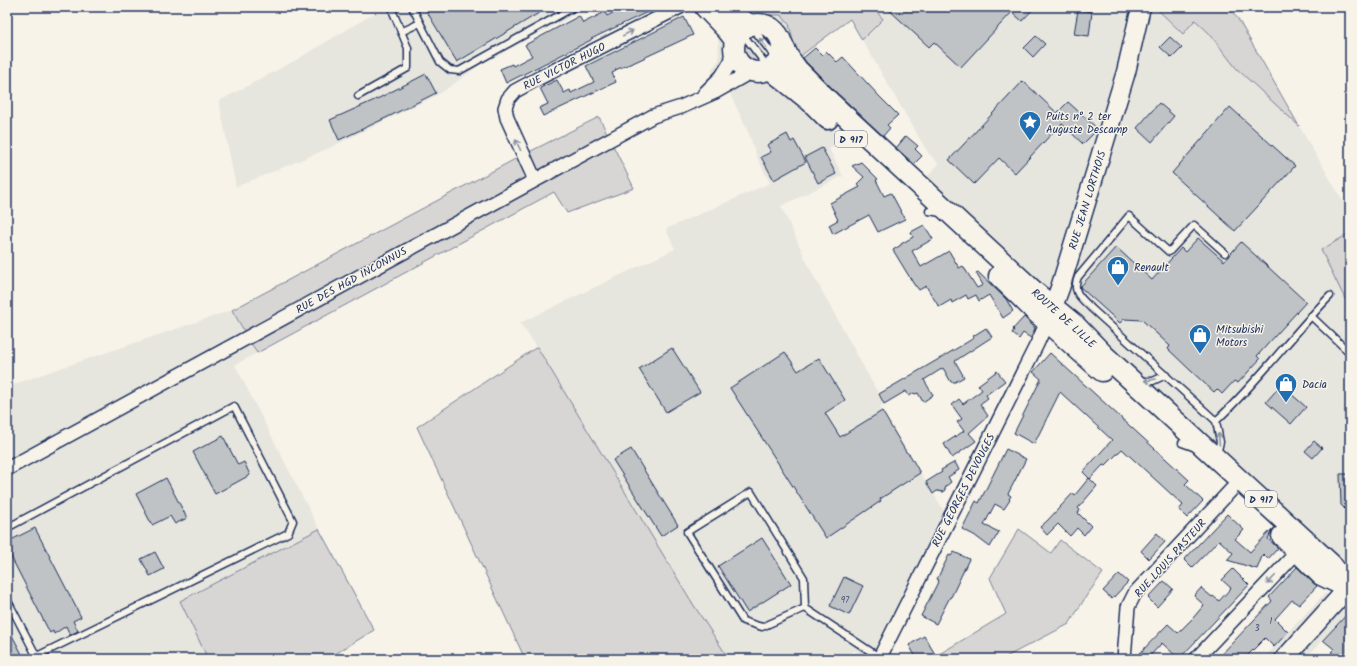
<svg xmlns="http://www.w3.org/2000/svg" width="1357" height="666" font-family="Kalam,sans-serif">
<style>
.built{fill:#e6e5de}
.green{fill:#d7d6d4;stroke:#798299}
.building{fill:#c0c3c5;stroke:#1b2f5e}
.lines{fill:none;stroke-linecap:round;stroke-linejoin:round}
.lane-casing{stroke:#1b2f5e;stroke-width:9}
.street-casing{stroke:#1b2f5e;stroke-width:16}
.secondary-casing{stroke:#1b2f5e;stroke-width:21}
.primary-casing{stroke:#1b2f5e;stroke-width:23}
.lane{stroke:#f7f3e8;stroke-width:6}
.street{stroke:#f7f3e8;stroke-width:13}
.secondary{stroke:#f7f3e8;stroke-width:18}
.primary{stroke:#f7f3e8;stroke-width:20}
.oneway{stroke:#8991a3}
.labels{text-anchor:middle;stroke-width:3;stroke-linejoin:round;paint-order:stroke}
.number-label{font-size:9px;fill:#445478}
.shield{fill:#f7f3e8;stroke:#5d6a87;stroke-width:1}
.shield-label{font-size:10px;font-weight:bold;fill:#1b2f5e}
.street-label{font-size:11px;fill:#1b2f5e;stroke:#f7f3e8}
.poi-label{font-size:11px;fill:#1b2f5e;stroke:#f7f3e8;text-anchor:start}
</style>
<rect width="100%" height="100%" fill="#f7f3e8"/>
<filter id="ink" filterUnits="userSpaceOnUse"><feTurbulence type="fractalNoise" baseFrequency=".025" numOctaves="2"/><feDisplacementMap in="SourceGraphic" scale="8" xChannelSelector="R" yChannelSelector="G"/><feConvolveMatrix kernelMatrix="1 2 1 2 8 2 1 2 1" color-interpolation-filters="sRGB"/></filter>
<g filter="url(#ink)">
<g class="built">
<polygon points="385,7 589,7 481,64 441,93 327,149 236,187 219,101 296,60"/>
<polygon points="692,7 1155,7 1183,34 1195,20 1209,33 1236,68 1299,126 1350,213 1350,233 1322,250 1350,309 1350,567 1072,311 923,181 939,164 928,153 850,19 803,54 781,87 844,138 829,149 843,176 781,206 812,273 884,404 880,407 949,519 879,659 870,659 854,651 839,659 729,659 693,604 537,347 520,323 675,249 666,229 770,183 757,157 747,129 730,94 711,70 719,60 718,33"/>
<polygon points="232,310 257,353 235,365 319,529 374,630 327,659 7,659 7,387 49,372"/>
<polygon points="1325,593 1348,612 1305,659 1263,659"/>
</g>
<g class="green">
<polygon points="737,7 875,7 875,10 883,19 862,40 850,19 803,54 798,62 789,24 781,15 745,15"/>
<polygon points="1155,7 1228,7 1238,19 1299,126 1236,68 1209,33 1195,20 1183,34"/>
<path d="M758 31C770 32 778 42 775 53Z"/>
<path d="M743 40 761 64C747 66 740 53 743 40Z"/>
<polygon points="599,117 634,188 567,213 554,192 257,353 232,310 519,157"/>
<polygon points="1350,233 1350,309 1321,250"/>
<polygon points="537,347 693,604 729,659 525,659 417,427"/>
<polygon points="319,529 374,630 327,659 208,659 180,601"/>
<polygon points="1019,529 1051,553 1060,540 1103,573 1087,595 1069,624 1002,659 931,659 1006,614 990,578"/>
</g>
<g class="building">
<polygon points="424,7 549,7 457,62"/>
<polygon points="624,7 658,7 591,39 591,40 506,83 500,69 512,64 513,66 532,56 525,45 579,16 583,23 605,12 607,16"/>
<polygon points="886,7 1035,7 1022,21 1012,12 961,67 934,42 929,47"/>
<polygon points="1078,10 1092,12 1089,36 1074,34"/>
<polygon points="684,17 693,35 635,62 615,70 616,71 612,73 616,82 543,116 539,108 548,104 540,88 557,80 564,93 570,90 571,93 594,82 586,66"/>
<polygon points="1036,36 1045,44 1033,57 1024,48"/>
<polygon points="1170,37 1182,48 1172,58 1160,47"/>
<polygon points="815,48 822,55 826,51 837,62 843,57 879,96 898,115 887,125 890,128 883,136 838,94 806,62 803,58"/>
<polygon points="426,74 436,93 388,117 339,140 330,120 379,98"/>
<polygon points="1023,81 1057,113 1068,102 1098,129 1083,144 1062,124 1058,128 1057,128 1015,173 999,158 974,184 949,160"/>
<polygon points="1159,103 1174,116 1152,142 1137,128"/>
<polygon points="1230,107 1295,166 1235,231 1172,173"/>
<polygon points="787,134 791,142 794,140 806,162 774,180 761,157 771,152 767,145"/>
<polygon points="906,136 918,146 915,149 922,156 914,164 896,148"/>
<polygon points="822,148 836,174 818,183 805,157"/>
<polygon points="861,162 878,179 876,180 884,196 891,193 905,219 878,232 869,215 833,234 829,225 838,220 830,203 860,187 857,184 864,177 852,166"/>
<polygon points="924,225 933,239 912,251 921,267 949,251 959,268 963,266 977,288 983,285 976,273 978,272 1006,299 1013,311 1003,318 989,295 979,301 976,295 968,299 966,295 952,303 951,300 939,307 926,286 919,290 916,286 915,286 893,250 901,245 901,244 913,237 911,232"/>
<polygon points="1198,238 1224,261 1241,242 1306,302 1257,356 1260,359 1238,383 1234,381 1222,394 1217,389 1214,392 1190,370 1168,349 1170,346 1142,320 1124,319 1120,323 1080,287 1116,247 1152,280 1181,248 1185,252"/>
<polygon points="1024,317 1035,328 1031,338 1023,333 1019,339 1012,333 1014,330 1013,329"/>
<polygon points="986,328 992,337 955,361 964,377 955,382 951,382 943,368 924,380 933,395 923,402 918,393 915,394 914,393 909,396 906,391 884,404 879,394 944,356 974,338 973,336"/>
<polygon points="672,348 700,392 666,412 639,369"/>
<polygon points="785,352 798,371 819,358 845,400 825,413 840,437 882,411 906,452 910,455 920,473 880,499 881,501 826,538 730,388"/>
<polygon points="1050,353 1189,480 1185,484 1203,501 1187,518 1179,510 1183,505 1122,449 1105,466 1103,465 1090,479 1083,472 1112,440 1060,392 1034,444 1014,433 1041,379 1033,372"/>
<polygon points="997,371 1005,381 986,395 988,398 980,404 988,416 969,433 976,441 952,458 944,444 964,431 957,422 962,419 952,405 959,399 963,404 982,390 978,385"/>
<polygon points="1281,385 1306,407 1291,424 1266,402"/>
<polygon points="223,436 238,465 244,462 250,475 215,494 193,452"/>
<polygon points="1314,441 1322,448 1313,458 1305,451"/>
<polygon points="631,449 678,525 661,536 613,460"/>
<polygon points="1006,449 1026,459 1008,494 1011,496 1009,499 1010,500 1004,509 995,504 984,525 999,532 990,547 974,535 962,529 976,501 979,503"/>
<polygon points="955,462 959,470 948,477 951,482 946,486 944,492 937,491 933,494 926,482 942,472 941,470"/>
<polygon points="1340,474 1350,474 1350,514 1341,505"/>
<polygon points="166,478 187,518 175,524 170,516 152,525 136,494"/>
<polygon points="1089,478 1097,486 1078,508 1080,510 1078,513 1091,526 1084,535 1077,528 1070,536 1058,524 1047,535 1040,527 1047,521 1073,493 1075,495"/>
<polygon points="1227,514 1244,530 1235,539 1250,552 1272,529 1268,539 1278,548 1268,559 1263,554 1257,569 1227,560 1233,553 1219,540 1192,568 1184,560"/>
<polygon points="35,528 81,617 73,621 78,631 70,635 66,626 54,634 53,631 50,633 7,549 7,542"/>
<polygon points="1157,533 1165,542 1149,559 1141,551"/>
<polygon points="762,538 791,584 747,612 718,566"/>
<polygon points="155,552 164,569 150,576 141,559"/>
<polygon points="954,552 969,559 955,589 951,597 950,597 936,624 921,616 939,580 937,579 949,555 951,556"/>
<polygon points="1297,567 1317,586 1299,605 1292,600 1275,619 1288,632 1274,647 1265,638 1244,659 1217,659 1272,601 1269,597"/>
<polygon points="1233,569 1249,585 1179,659 1162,643 1147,659 1145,659 1139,654 1168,624 1178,633 1193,618 1204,605 1194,596 1201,588 1212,597 1213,596 1219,601 1231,588 1222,580"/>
<polygon points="1119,574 1128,582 1112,599 1103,591"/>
<polygon points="844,577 863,586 849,615 830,606"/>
<polygon points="1164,581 1173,589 1157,607 1148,598"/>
<polygon points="1350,611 1350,659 1339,659 1331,652 1334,649 1323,640"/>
<polygon points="7,626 23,656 18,659 7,659"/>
<polygon points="924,636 935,654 926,659 917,659 909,645"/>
</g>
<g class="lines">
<g class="lane-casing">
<g id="lane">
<polyline points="412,7 440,62 450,70 459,71 574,7"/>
<polyline points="752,27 783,68"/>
<polyline points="737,29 745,37 768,67"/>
<polyline points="401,32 420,23"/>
<polyline points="358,96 408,68 408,48 393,12"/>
<polyline points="929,211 941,213"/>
<polyline points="1311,316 1350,353"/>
<polyline points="1140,381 1153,381 1166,375"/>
<path d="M1216 421C1258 382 1291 336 1330 296"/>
<polyline points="1182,443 1193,447"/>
<path d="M1217 454 1220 442 1216 421 1092 309C1082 299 1071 292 1078 277L1129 216 1169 252 1194 225 1225 253"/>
<polygon points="751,492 804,578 805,608 762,627 743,621 687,532"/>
<polyline points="7,528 234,406 293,521 288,533 37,656"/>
<polyline points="7,599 38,659"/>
<polyline points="805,608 879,657"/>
</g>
</g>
<g class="street-casing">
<g id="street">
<polyline points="705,93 722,76 735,55"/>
<polyline points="535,180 507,118 505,108 508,99 515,91 539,78 680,7"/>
<polyline points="7,469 653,116 681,107 715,92 752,71"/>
<polyline points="879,659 1037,344 1047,322"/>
<polyline points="1124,659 1128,607 1135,593 1232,489"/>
<polyline points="1196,659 1298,551"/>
</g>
</g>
<g class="secondary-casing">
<g id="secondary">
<polyline points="1048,320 1060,288 1126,72 1141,7"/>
<polyline points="1284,659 1348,588"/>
</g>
</g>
<g class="primary-casing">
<g id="primary">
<polyline points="705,7 727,30 735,40"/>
<polyline points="726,7 739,18 750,25"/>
<circle cx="758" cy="48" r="24"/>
<polyline points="783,45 789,58 797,69 830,102 1036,293 1075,325 1104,355 1331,564 1350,590"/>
<polyline points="770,69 811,102 828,119"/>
<polyline points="999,276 1038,314 1102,371"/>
<polyline points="1282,536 1321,575 1346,587"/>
</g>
</g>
<use href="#lane" class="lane"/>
<use href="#street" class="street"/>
<use href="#secondary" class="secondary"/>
<use href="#primary" class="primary"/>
</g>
<defs><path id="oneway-shaft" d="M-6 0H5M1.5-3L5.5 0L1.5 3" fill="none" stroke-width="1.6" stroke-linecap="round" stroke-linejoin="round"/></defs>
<g class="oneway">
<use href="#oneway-shaft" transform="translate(628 33) rotate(-27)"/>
<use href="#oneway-shaft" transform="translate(763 43) rotate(-127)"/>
<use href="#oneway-shaft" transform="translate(518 145) rotate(-116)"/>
<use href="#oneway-shaft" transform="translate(1150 380) rotate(172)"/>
<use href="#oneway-shaft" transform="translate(1219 439) rotate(-94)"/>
<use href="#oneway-shaft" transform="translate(1271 580) rotate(134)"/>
</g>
</g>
<defs>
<g id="sight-pin" transform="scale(1.15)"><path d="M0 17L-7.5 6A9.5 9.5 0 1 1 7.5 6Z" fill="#1f6fb2" stroke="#f7f3e8"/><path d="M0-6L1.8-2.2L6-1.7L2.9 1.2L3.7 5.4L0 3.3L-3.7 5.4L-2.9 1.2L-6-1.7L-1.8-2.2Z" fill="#fff"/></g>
<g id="shop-pin" transform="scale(1.15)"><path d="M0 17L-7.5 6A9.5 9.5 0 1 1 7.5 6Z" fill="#1f6fb2" stroke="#f7f3e8"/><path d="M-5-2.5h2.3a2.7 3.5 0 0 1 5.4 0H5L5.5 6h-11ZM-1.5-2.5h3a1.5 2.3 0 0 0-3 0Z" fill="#fff"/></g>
</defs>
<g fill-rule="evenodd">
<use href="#sight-pin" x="1030" y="122"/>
<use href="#shop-pin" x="1118" y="267"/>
<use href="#shop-pin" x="1200" y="335"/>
<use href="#shop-pin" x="1286" y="384"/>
</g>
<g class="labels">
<g class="number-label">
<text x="845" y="603">97</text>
<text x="1271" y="624">1</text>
<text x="1257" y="631">3</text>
</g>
<g class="shield">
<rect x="835" y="131" width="32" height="16" rx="3"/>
<rect x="1245" y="491" width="32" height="16" rx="3"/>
</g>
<g class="shield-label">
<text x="851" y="143">D 917</text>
<text x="1261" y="503">D 917</text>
</g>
<g class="street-label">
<text transform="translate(564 66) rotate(-27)" y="4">RUE VICTOR HUGO</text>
<text transform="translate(1087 200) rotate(-73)" y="4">RUE JEAN LORTHOIS</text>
<text transform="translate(351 280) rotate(-29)" y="4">RUE DES HGD INCONNUS</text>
<text transform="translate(1064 318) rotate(42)" y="4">ROUTE DE LILLE</text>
<text transform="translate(963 490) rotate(-63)" y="4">RUE GEORGES DEVOUGES</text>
<text transform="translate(1170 558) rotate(-48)" y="4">RUE LOUIS PASTEUR</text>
</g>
<g class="poi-label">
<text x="1046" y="120">Puits n° 2 ter<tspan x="1046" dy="13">Auguste Descamp</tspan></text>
<text x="1134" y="271">Renault</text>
<text x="1216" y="333">Mitsubishi<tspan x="1216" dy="13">Motors</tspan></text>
<text x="1302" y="388">Dacia</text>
</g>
</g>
<rect width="1357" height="666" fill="none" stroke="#f7f3e8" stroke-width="24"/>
<rect x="12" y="12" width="1333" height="642" fill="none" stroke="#1b2f5e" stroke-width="1.5" filter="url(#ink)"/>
</svg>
